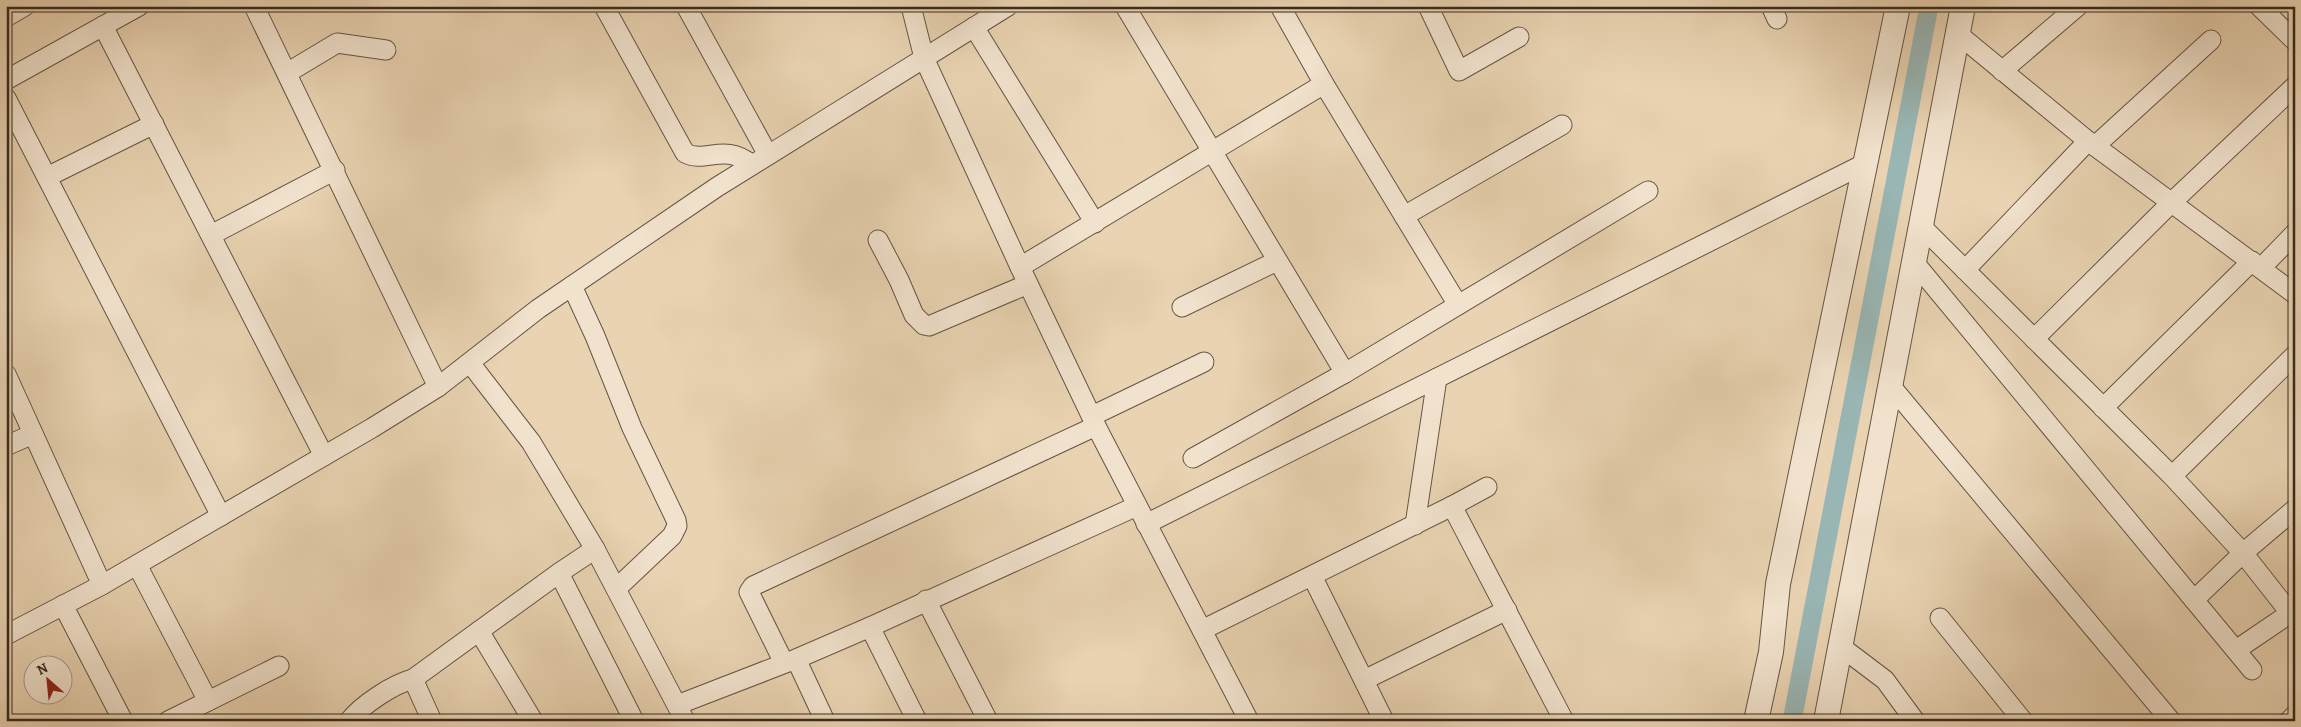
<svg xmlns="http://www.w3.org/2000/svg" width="2301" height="727" font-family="Alegreya,serif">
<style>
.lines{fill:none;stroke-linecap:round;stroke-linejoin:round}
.canal{stroke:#99b6b4;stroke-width:19}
.minor-casing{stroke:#645544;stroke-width:21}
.tertiary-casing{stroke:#645544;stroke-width:26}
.minor{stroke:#f1e2cd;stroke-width:19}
.tertiary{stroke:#f1e2cd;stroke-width:24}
</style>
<rect width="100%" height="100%" fill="#e9d3b2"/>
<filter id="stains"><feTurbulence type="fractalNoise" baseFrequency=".004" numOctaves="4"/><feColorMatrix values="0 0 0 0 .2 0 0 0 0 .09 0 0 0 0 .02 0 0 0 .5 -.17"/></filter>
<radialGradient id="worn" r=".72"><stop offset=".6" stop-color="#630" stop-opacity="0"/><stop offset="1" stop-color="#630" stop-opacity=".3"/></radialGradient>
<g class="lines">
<polyline class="canal" points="1792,721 1929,6"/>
<g class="minor-casing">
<g id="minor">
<polyline points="254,6 438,387"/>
<path d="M604 6 685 153C706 164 724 142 752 165"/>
<polyline points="686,6 768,155"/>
<polyline points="911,6 924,58 1020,267 1096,426 1249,721"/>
<polyline points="1125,6 1345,373"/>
<polyline points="1280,6 1324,84 1458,305"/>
<polyline points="1428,6 1459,71 1519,37"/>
<polyline points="1771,6 1777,19"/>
<polyline points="2259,6 2295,41"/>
<polyline points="6,17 25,6"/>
<polyline points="103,26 324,456"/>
<polyline points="974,27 1095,223"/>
<polyline points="1958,34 2088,141 2295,294"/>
<polyline points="2002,71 2078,6"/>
<polyline points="287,73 337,43 386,50"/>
<polyline points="6,80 139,6"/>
<polyline points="6,98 221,516"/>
<polyline points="2095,146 2211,40"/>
<polyline points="47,177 154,124"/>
<polyline points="1404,216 1562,125"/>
<polyline points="1921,226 2172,476 2243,553 2295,619"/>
<polyline points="211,235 335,170"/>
<polyline points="878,240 899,280 914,315 924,325 929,326 1028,284"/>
<polyline points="1914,262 2252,670"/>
<polyline points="1020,267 1324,84"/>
<polyline points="2261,268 2295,233"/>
<polyline points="1965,270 2088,141"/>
<polyline points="572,286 595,336 632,428 676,520 677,526 672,536 617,588"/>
<polyline points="1182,307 1277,261"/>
<polyline points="2034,339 2171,203 2295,86"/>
<polyline points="470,363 531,442 595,549 685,721"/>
<polyline points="6,374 102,585"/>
<polyline points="1890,385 2171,721"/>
<polyline points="2103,408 2252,261"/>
<polyline points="1092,416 1204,362"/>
<polyline points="6,446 33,434"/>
<polyline points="1193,458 1345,373 1648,191"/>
<polyline points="2172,476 2295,355"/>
<polyline points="1452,506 1564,721"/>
<polyline points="1146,524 1864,164"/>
<polyline points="1415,525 1437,378"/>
<polyline points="137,565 208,701"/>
<polyline points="559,573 634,721"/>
<polyline points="1312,576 1384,721"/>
<polyline points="926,600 988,721"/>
<polyline points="2194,600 2243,553 2295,509"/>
<polyline points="63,605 123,721"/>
<polyline points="1940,618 2023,721"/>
<polyline points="870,627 917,721"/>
<polyline points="1202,630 1452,506 1487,487"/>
<polyline points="479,631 533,721"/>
<polyline points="6,635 102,585 372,428 438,387 538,309 717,187 1008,6"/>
<polyline points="1840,646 1885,680 1915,721"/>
<polyline points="2236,650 2295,610"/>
<polyline points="796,659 825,721"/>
<polyline points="784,663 749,592 753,586 1096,426"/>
<polyline points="413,679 432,721"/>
<polyline points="1364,680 1507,610"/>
<polyline points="677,705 796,659 870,627 1137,506"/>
<polyline points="168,721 279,666"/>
<path d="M349 721C362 705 393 684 413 679L559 573 595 549"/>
<polyline points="2289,721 2295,715"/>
</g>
</g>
<g class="tertiary-casing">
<g id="tertiary">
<polyline points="1756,721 1771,652 1778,584 1898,6"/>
<polyline points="1826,721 1963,6"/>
</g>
</g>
<use href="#minor" class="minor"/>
<use href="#tertiary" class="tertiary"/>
</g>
<rect width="2301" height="727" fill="none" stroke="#e9d3b2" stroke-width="25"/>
<rect x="8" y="8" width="2286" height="712" fill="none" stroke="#372b1f" stroke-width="2.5"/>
<rect x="12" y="12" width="2276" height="702" fill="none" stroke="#372b1f"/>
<g transform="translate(48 680) rotate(333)"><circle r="24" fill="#f1e2cd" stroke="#a79987"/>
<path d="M0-4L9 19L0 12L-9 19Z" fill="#8f2418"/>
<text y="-8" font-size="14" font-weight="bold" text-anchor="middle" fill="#372b1f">N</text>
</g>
<rect width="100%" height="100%" filter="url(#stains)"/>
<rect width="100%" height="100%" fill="url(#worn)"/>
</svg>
